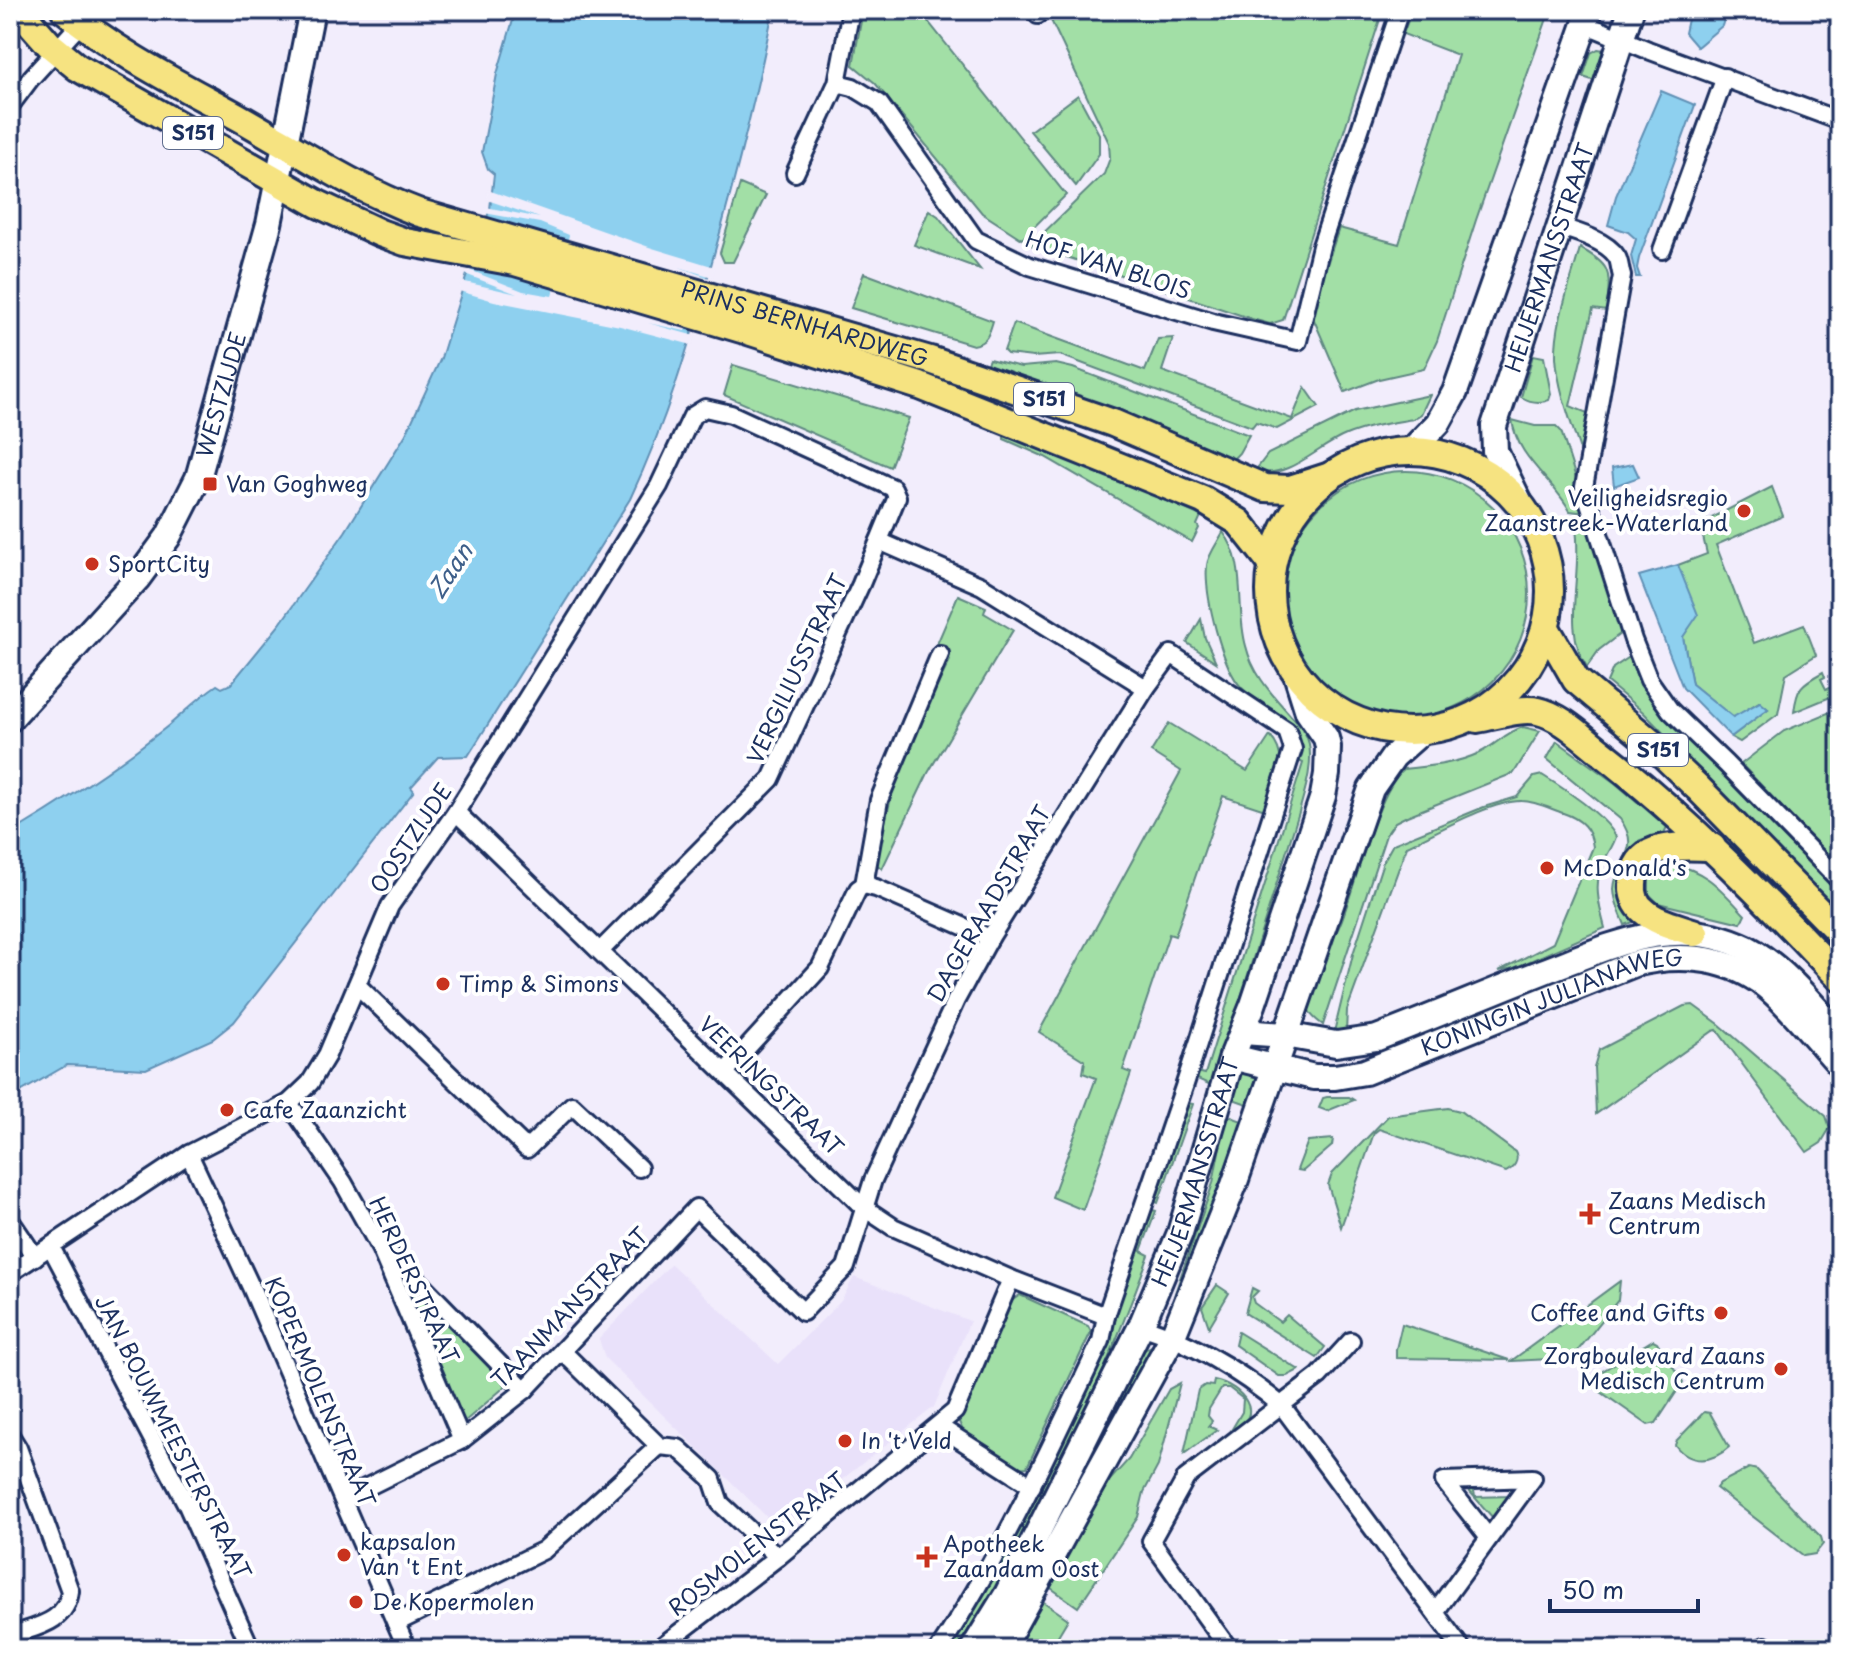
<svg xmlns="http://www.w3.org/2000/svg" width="1850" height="1659" font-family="'Playpen Sans',sans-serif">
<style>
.built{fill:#e9e1fa}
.green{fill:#a2dfa6;stroke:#5e8782;stroke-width:2}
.water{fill:#8ed0ef;stroke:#6090b5;stroke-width:2}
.pier{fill:#f2edfc}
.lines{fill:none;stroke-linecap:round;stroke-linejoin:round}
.street-casing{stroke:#1b2f5e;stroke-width:22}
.secondary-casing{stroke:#1b2f5e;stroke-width:30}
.primary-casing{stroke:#1b2f5e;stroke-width:32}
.street{stroke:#fff;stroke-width:16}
.secondary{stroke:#fff;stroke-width:24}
.primary{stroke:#f6e381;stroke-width:26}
.poi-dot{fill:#c8321e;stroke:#fff;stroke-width:3}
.labels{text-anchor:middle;stroke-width:8;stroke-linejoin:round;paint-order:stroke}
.shield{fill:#fff;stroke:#5f6d8e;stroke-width:2}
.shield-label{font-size:20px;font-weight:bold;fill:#1b2f5e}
.street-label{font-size:22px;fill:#1b2f5e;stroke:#fff}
.poi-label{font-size:22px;fill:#1b2f5e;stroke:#fff;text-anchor:start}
.water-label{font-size:24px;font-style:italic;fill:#3e5f8a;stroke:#fff}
</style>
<rect width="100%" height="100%" fill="#f2edfc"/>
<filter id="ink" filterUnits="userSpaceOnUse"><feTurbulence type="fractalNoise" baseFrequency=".0125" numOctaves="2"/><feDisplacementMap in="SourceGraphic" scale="16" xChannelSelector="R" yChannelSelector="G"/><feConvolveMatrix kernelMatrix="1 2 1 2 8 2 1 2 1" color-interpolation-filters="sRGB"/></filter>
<g filter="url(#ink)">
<polygon class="built" points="671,1264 778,1364 841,1301 854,1277 970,1321 934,1407 779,1529 605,1358 599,1339"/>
<g class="green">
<polygon points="863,10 919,10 1066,195 1022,239 982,213 875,83 853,65"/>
<polygon points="1048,10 1383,10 1283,320 1270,324 1252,319 1031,245 1104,174 1110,158 1109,143 1048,14"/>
<polygon points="1412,10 1550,10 1476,220 1437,341 1424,369 1379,379 1345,392 1311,313 1339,228 1399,244 1458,55 1403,34"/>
<polygon points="1598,49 1604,50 1595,81 1583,77 1591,53"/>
<polygon points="1078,95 1099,134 1099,154 1076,186 1030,131"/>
<polygon points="740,184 766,195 733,262 724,262 720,253"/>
<polygon points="929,210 938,216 980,269 914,245"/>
<path d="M1580 248C1615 267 1609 274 1607 311L1593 309 1570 406 1590 414 1581 453C1571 422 1558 390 1556 357 1555 322 1571 282 1580 248Z"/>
<path d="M864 273 993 321C989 334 987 343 973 345L851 308Z"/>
<polygon points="1014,323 1145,371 1158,339 1173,338 1162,371 1292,419 1305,387 1319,407 1277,429 1256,422 1252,427 1060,355 1033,357 1007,354 1004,351"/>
<path d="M1533 355 1544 357 1551 394 1549 400C1539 404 1530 402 1521 397Z"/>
<polygon points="989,359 1021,367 1056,364 1073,368 1249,435 1239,453 1231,461 1165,430 986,366"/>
<polygon points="733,365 909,418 890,467 724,395"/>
<path d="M1430 395 1421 414 1413 419C1391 423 1367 426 1346 435 1316 447 1289 480 1255 471L1268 454 1355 411Z"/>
<path d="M1512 420 1535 426H1556L1561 431 1587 513 1570 511C1552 478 1517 458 1512 420Z"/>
<polygon points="1004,434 1111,476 1201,516 1197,525 1199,528 1192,542 1045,457 1004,439"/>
<circle cx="1406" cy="594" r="123"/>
<polygon points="1772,487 1783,516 1716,545 1754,643 1804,624 1816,655 1786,674 1778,714 1740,742 1731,737 1768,709 1759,702 1733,718 1692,684 1683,637 1678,565 1707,554 1700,524"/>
<path d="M1576 529H1592L1624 631 1599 650 1587 667C1561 629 1583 573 1576 529Z"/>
<path d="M1223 532C1248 564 1235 607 1246 646 1252 671 1268 690 1285 709 1294 720 1306 729 1309 744 1313 767 1305 790 1299 812L1213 1086 1195 1078 1197 1072 1205 1074 1303 763 1297 760C1309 717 1265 712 1242 688 1222 668 1204 594 1207 565 1208 555 1218 542 1223 532Z"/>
<polygon points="958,595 986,607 984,613 1013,630 928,773 882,869 875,863 892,794 889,792 902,757 950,660 945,652 947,649 937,644"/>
<polygon points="1201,619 1205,638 1216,662 1187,643"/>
<polygon points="1631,656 1641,683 1655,706 1840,892 1840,914 1643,712 1607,682 1613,668"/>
<path d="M1823 672 1825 677 1821 679 1826 689 1840 685V693L1794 712C1797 687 1801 684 1823 672Z"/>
<polygon points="1840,708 1840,868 1741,764 1784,731"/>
<path d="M1169 723 1247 771 1270 736C1291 759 1276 785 1268 811L1223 796 1175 936 1169 934 1123 1070 1131 1073 1083 1210 1052 1197 1096 1078 1083 1073 1085 1061 1039 1032 1181 771 1151 752Z"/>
<path d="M1523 727 1540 731 1514 773 1407 816 1395 822 1386 835 1323 1025C1315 1019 1306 1012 1307 1001 1311 971 1331 948 1341 922 1355 887 1377 791 1404 769 1429 766 1456 764 1479 753 1496 745 1506 732 1523 727Z"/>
<path d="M1557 741 1615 783 1667 827 1664 833 1640 840C1630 852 1617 873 1620 890 1622 900 1631 912 1636 921L1625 925C1621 914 1614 902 1614 889 1616 858 1643 851 1620 819L1547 759Z"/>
<path d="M1542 775C1563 788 1606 815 1616 837 1613 846 1609 851 1605 859 1592 880 1599 906 1605 928L1514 968 1499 971 1553 943 1593 847C1591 829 1581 819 1563 813 1551 809 1535 801 1522 801 1493 800 1435 833 1407 846L1347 1010 1346 1033 1334 1032 1353 954 1383 862 1393 844 1484 807 1517 797 1534 777Z"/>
<path d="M1668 862C1708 872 1718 886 1745 915L1741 923 1658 903 1649 894V880L1656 866Z"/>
<polygon points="1693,1005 1719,1024 1826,1116 1830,1128 1821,1143 1807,1152 1717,1030 1713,1031 1596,1114 1594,1067 1599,1050 1684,1006"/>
<polygon points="1246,1069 1258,1073 1247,1104 1230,1098 1237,1077"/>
<polygon points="1327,1097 1349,1097 1354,1100 1327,1111 1319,1108 1323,1098"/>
<polygon points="1187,1103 1193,1104 1158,1203 1153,1201"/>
<path d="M1448 1108 1460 1111 1515 1152C1520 1161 1513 1168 1506 1172L1379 1129 1374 1133 1341 1227 1328 1185 1332 1174 1388 1116Z"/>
<polygon points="1226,1115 1242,1121 1174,1312 1171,1310 1175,1293 1213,1183"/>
<polygon points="1333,1139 1332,1146 1303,1171 1297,1170 1308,1141"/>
<path d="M1149 1209 1156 1211 1141 1251 1149 1255C1099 1391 1037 1525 962 1649H948L1116 1305Z"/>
<polygon points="1620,1281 1618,1300 1572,1358 1511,1361"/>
<polygon points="405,1284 508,1384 463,1423 398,1286"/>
<polygon points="1217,1285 1229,1293 1209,1327 1202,1307"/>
<polygon points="1252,1288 1258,1291 1252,1297 1254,1303 1280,1322 1287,1315 1325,1347 1317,1358 1245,1313"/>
<polygon points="1020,1295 1088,1326 1091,1332 1027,1467 1018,1468 964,1433 959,1422 1010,1302"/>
<polygon points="1402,1324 1509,1360 1396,1358 1396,1349"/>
<polygon points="1238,1332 1299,1370 1287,1376 1279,1376 1235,1345"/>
<polygon points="1653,1340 1657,1342 1683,1382 1656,1423 1648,1425 1591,1385 1588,1380"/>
<polygon points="1155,1344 1094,1461 1022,1582 1141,1352"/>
<path d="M1214 1380C1242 1385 1267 1417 1232 1429L1242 1412 1243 1399 1229 1388H1222L1209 1409 1208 1416 1212 1421 1208 1426 1217 1430 1184 1454 1198 1390 1205 1385 1213 1386Z"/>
<polygon points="1180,1383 1158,1466 1144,1492 1138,1517 1078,1607 1048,1586 1094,1508 1102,1489 1129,1459 1169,1389"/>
<path d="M1704 1412 1710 1413 1729 1447C1712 1463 1690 1465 1675 1445L1677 1440Z"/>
<polygon points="1749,1468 1757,1470 1821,1537 1823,1544 1815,1554 1804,1556 1716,1488 1720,1483"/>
<polygon points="1511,1483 1516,1488 1495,1517 1493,1518 1470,1492 1469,1488 1473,1484 1475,1497 1510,1496"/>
<polygon points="1041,1600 1068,1619 1050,1649 1010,1649"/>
</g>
<g class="water">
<path d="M516 10H773C757 94 736 176 713 258 691 340 666 423 630 499L468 756 438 757 411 787 414 791 234 1022 213 1039 146 1069 67 1065 10 1098V838L15 836 16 830C68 799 117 766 164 729 182 715 197 698 217 685L222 688 231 684 280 624 345 532 406 434 441 358 473 255 490 209 494 174 488 169 482 152 497 74Z"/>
<polygon points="1690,10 1727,10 1722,26 1697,47 1685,33"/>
<polygon points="1661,91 1695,105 1639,258 1637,268 1640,277 1636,277 1631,256 1636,239 1628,232 1608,225 1616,196"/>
<polygon points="1633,464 1639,477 1614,486 1612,468"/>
<polygon points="1678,565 1698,615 1683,637 1692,684 1733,717 1760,702 1768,709 1731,737 1683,688 1639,576"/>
</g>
<polygon class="pier" points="488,190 649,247 715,267 712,277 679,267 712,279 701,319 687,325 685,331 648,323 695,336 692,345 620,326 494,301 459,291 461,281 517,294 465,274 467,269 523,291 552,296 555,286 469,254 483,216 506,227 567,244 569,235 540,223 484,213 486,207 540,218 487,200"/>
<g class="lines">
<g class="street-casing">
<g id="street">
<polyline points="1038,15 1038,10"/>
<polyline points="1585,24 1648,50 1840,121"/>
<polyline points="837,83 853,87 879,103 976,240 1030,266 1213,322 1298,341 1321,246 1400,10"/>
<polyline points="10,106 31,78 81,23"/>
<polyline points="795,173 837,83 851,10"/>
<path d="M1560 227C1577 232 1607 241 1617 257 1620 262 1620 271 1622 276L1584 487 1633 640 1649 680 1670 710 1726 764 1840 881"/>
<polyline points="1662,250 1725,77"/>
<polyline points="879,541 982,586 1146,688"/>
<polyline points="456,812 863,1207 893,1227 1011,1279 1106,1316"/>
<polyline points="864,885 879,800 940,654"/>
<polyline points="357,985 527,1149 572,1105 639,1168"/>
<polyline points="725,1072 820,968 858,889 864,885 876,888 990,938"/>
<polyline points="289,1103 343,1182 380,1248 462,1440"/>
<polyline points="189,1154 251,1287 407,1649"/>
<polyline points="10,1220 35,1257"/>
<polyline points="51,1247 187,1505 251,1649"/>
<polyline points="381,1249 399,1261 525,1390"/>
<polyline points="10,1273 189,1154 289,1103 310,1083 327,1055 390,906 456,812 659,486 692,416 705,408 731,414 893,488 897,497 861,584 771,779 601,950"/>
<path d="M1141 1326C1193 1343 1240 1371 1282 1406L1462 1649"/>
<polyline points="563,1352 659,1446 678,1448 712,1479 720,1503 778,1557"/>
<polyline points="940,1427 1032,1486"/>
<path d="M10 1435 18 1448 70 1591C66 1623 37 1626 10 1636"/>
<path d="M343 1499 462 1440 525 1390 696 1208 803 1312 846 1267 873 1180 956 1000 990 938 1146 688 1171 654 1287 731 1293 749 1185 1084 1106 1316 1101 1341C1051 1446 1003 1552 939 1649"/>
<polyline points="1435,1612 1533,1478 1444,1481 1489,1538"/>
<polyline points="396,1623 544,1550 659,1446"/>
<polyline points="1765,1646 1766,1649"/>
<polyline points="658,1649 778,1557 955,1411 1011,1279"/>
<polyline points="1229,1649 1151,1541 1186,1478 1319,1376 1351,1341"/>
</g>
</g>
<g class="secondary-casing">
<g id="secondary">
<polyline points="1413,449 1438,423 1455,392 1590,10"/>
<path id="s1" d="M1521 505 1495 451 1494 426 1631 10"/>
<path id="s2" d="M10 719 137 579 168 537 198 478 269 224 312 10"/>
<path d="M1243 1032 1285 1035 1336 1044 1377 1038C1432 1017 1486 994 1542 972 1609 947 1675 912 1747 948 1783 967 1813 1005 1840 1036"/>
<path id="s3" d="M1232 1057 1314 1077H1335L1365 1072 1634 964C1675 953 1723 956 1759 981 1786 1000 1817 1040 1840 1065"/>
<path id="s4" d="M973 1649 1007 1594 1141 1326 1180 1233 1232 1057 1253 1005 1323 796 1327 774 1328 747 1326 738 1308 712 1296 674"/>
<polyline points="1001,1649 1173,1336 1234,1185 1371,789 1394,756 1420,733"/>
</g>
</g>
<g class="primary-casing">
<g id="primary">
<polyline points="19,10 49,44 77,67 318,204 380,233 405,242 515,262 748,331 920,386 1203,500 1239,522 1269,560"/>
<path id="s5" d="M65 10C119 55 181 85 242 119 300 152 356 189 420 213L930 360 1113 423 1265 488 1290 489 1327 477"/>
<circle cx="1410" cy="591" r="140"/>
<polyline points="1546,628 1576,680 1651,743 1698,788 1840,933"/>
<path d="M1477 719C1496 716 1520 707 1538 711 1561 716 1582 737 1600 751 1687 819 1764 898 1840 978"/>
<path d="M1695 933C1679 927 1657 923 1644 911 1636 905 1632 894 1633 883 1636 839 1681 847 1712 847"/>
</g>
</g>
<use href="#street" class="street"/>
<use href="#secondary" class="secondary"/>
<use href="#primary" class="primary"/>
</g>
</g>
<g class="poi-dot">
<rect x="202" y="476" width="16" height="16" rx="4"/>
<circle cx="1744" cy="511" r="8"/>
<circle cx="92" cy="564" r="8"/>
<circle cx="1547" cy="868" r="8"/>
<circle cx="443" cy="984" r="8"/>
<circle cx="227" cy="1110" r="8"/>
<path d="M1586 1202h8v8h8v8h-8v8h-8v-8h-8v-8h8z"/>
<circle cx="1721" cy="1313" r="8"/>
<circle cx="1781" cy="1369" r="8"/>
<circle cx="845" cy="1441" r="8"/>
<circle cx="344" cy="1555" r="8"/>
<path d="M923 1545h8v8h8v8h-8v8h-8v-8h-8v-8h8z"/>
<circle cx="356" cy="1602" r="8"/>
</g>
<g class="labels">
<g class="shield">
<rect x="163" y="117" width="60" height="32" rx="6"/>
<rect x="1014" y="383" width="60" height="32" rx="6"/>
<rect x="1628" y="734" width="60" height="32" rx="6"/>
</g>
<g class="shield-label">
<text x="193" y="140">S151</text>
<text x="1044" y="406">S151</text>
<text x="1658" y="757">S151</text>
</g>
<g class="street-label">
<text dy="8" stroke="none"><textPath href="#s1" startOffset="262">HEIJERMANSSTRAAT</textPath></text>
<text transform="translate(1108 265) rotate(18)" y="8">HOF VAN BLOIS</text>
<text dy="8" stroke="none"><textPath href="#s5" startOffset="810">PRINS BERNHARDWEG</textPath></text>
<text dy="8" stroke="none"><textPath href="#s2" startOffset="394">WESTZIJDE</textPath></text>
<text transform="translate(797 669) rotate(-65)" y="8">VERGILIUSSTRAAT</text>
<text transform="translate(411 838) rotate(-56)" y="8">OOSTZIJDE</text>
<text transform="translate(989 904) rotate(-60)" y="8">DAGERAADSTRAAT</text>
<text dy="8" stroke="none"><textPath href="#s3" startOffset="336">KONINGIN JULIANAWEG</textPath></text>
<text transform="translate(771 1086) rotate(44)" y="8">VEERINGSTRAAT</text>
<text dy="8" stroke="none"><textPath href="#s4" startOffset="528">HEIJERMANSSTRAAT</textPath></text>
<text transform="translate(414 1280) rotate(65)" y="8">HERDERSTRAAT</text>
<text transform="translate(570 1308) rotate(-46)" y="8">TAANMANSTRAAT</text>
<text transform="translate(320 1392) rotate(67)" y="8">KOPERMOLENSTRAAT</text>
<text transform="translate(173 1437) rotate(63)" y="8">JAN BOUWMEESTERSTRAAT</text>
<text transform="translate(757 1544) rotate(-38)" y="8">ROSMOLENSTRAAT</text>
</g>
<g class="poi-label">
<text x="226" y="492">Van Goghweg</text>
<text x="1728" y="506" text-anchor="end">Veiligheidsregio<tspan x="1728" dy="25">Zaanstreek-Waterland</tspan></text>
<text x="108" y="572">SportCity</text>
<text x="1563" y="876">McDonald's</text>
<text x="459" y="992">Timp &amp; Simons</text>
<text x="243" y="1118">Cafe Zaanzicht</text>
<text x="1608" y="1209">Zaans Medisch<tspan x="1608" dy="25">Centrum</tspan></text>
<text x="1705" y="1321" text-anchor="end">Coffee and Gifts</text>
<text x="1765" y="1364" text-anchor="end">Zorgboulevard Zaans<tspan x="1765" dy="25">Medisch Centrum</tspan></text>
<text x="861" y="1449">In 't Veld</text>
<text x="360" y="1550">kapsalon<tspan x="360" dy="25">Van 't Ent</tspan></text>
<text x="943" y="1552">Apotheek<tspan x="943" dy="25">Zaandam Oost</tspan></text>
<text x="372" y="1610">De Kopermolen</text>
</g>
<g class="water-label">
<text transform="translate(451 571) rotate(-57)" y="8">Zaan</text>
</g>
</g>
<rect width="1850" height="1659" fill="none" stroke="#fff" stroke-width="40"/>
<rect x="20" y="20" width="1810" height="1619" fill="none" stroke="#1b2f5e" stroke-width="3" filter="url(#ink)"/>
<path d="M1550 1599v12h148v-12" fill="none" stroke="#1b2f5e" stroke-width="4"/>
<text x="1562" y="1599" font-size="24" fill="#1b2f5e" stroke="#ffffff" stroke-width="6" paint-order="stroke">50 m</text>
</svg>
